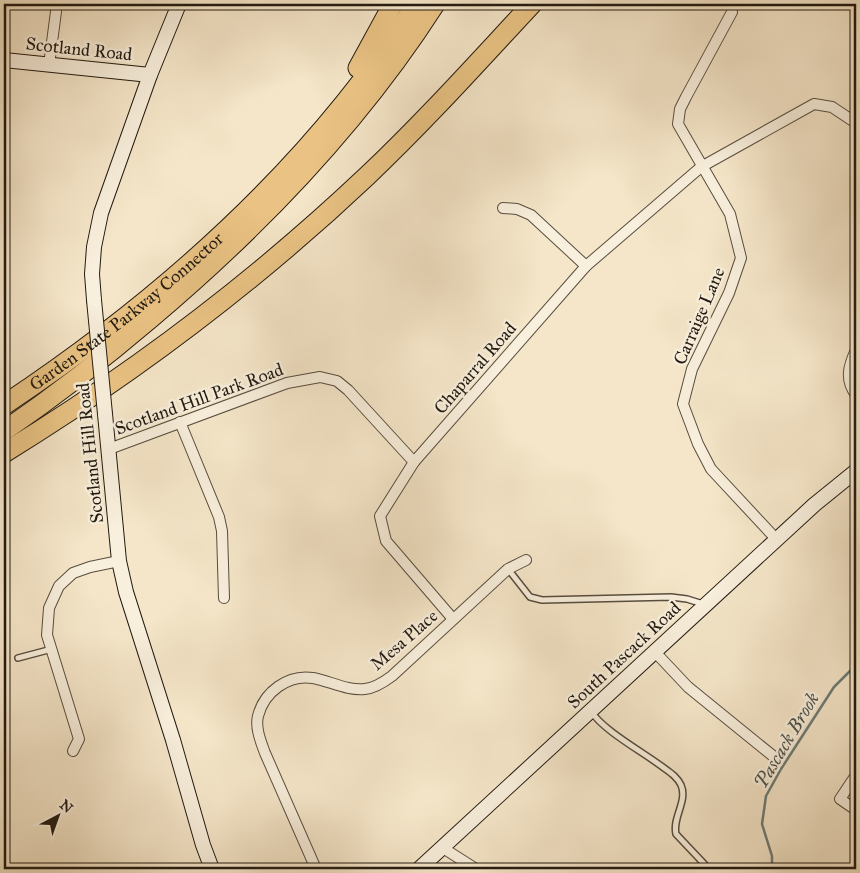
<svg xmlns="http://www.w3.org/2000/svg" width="860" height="873" font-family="'IM FELL Great Primer',serif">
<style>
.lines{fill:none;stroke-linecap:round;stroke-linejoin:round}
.stream{stroke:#6c7c77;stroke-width:2.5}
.lane-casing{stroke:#574d3f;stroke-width:8}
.street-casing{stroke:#574d3f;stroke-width:12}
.secondary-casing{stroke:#221a11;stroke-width:16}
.highway-casing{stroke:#221a11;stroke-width:21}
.lane{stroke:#f8efdc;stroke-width:5}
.street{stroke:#f8efdc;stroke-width:10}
.secondary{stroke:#f8efdc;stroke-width:14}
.highway{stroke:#eac384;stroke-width:19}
.secondary-bridge-casing{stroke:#221a11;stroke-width:16;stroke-linecap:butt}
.secondary-bridge{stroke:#f8efdc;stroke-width:14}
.labels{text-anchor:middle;stroke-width:5;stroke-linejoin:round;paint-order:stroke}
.street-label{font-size:18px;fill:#221a11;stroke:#f8efdc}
.water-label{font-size:19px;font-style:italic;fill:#4d534c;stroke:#f8efdc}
</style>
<rect width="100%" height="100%" fill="#f5e6c9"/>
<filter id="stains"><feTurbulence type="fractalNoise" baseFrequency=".004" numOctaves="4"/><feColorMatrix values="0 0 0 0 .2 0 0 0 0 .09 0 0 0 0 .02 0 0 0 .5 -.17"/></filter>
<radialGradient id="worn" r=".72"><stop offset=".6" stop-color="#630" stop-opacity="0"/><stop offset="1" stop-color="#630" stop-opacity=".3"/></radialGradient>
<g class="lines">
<polyline class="stream" points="772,869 772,856 762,824 766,796 781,769 834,687 856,665"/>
<g class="lane-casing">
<g id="lane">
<polyline points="508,569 530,597 542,600 671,597 687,599 703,604"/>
<polyline points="18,658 52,649"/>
<path d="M592 712C601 729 646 754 664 768 671 773 677 777 681 785 688 801 672 818 676 834L709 869"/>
</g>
</g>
<g class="street-casing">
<g id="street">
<polyline points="732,12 686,97 680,109 678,124 730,214 741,258 729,293 692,369 683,404 698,444 711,469 777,540"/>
<polyline points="49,65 57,4"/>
<polyline points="503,208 517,209 531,215 586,266"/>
<path d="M856 350C848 367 845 380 856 395"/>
<polyline points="180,422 219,517 222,531 224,598"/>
<polyline points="109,449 287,383 320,377 337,381 348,390 414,462"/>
<polyline points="453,619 386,541 380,516 414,462 586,266 701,167 814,104 832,107 856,123"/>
<polyline points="655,652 688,687 773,756"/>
<polyline points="73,751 79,739 47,635 49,608 59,586 73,573 90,567 119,561"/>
<polyline points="856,775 840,799 856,810"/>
<polyline points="443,848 476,869"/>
<path d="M316 869 265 753C261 742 255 728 258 716 264 692 288 674 313 678 330 681 347 691 365 689 375 688 384 682 392 676L508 569 526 560"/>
</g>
</g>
<g class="secondary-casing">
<g id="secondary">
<polyline points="4,60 150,75"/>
<polyline points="94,300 92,274 94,247 101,213 150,75 179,4"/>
<polyline points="105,414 119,561 126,592 173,740 203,845 212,869"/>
<polyline points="419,869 814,505 856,471"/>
</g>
</g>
<g class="highway-casing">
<g id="highway">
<polyline points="358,68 393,4"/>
<path id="s1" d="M4 405C165 298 311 168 416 4"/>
<path d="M4 431C55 396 104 358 151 318 260 226 358 124 435 4"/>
<path d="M4 453C134 373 256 281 367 176 425 121 478 62 532 4"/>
</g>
</g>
<use href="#lane" class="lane"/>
<use href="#street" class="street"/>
<use href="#secondary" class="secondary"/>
<use href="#highway" class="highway"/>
<g class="secondary-bridge-casing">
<polyline id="secondary-bridge" points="94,300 105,414"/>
</g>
<use href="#secondary-bridge" class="secondary-bridge"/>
</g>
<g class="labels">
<g class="street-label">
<text transform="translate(79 49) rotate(6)" y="6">Scotland Road</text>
<text dy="6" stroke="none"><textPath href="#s1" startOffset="154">Garden State Parkway Connector</textPath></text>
<text transform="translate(699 316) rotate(-67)" y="6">Carraige Lane</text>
<text transform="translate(475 368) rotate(-49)" y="6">Chaparral Road</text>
<text transform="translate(199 399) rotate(-20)" y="6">Scotland Hill Park Road</text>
<text transform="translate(90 453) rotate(-96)" y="6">Scotland Hill Road</text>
<text transform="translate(404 640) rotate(-41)" y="6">Mesa Place</text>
<text transform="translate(624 655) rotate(-43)" y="6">South Pascack Road</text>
</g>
<g class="water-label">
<text transform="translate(786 740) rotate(-59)" y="7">Pascack Brook</text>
</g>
</g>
<rect width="860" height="873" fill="none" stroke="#f5e6c9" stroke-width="20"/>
<rect x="5" y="5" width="850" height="863" fill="none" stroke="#221a11" stroke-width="2.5"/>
<rect x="10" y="10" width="840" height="853" fill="none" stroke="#221a11"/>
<g transform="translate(58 816) rotate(41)" stroke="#f8efdc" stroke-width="4" paint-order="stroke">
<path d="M0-4L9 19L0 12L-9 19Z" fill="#221a11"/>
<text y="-8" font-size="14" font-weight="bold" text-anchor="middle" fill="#221a11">N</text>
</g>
<rect width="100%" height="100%" filter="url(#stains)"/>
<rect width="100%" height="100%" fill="url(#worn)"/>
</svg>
